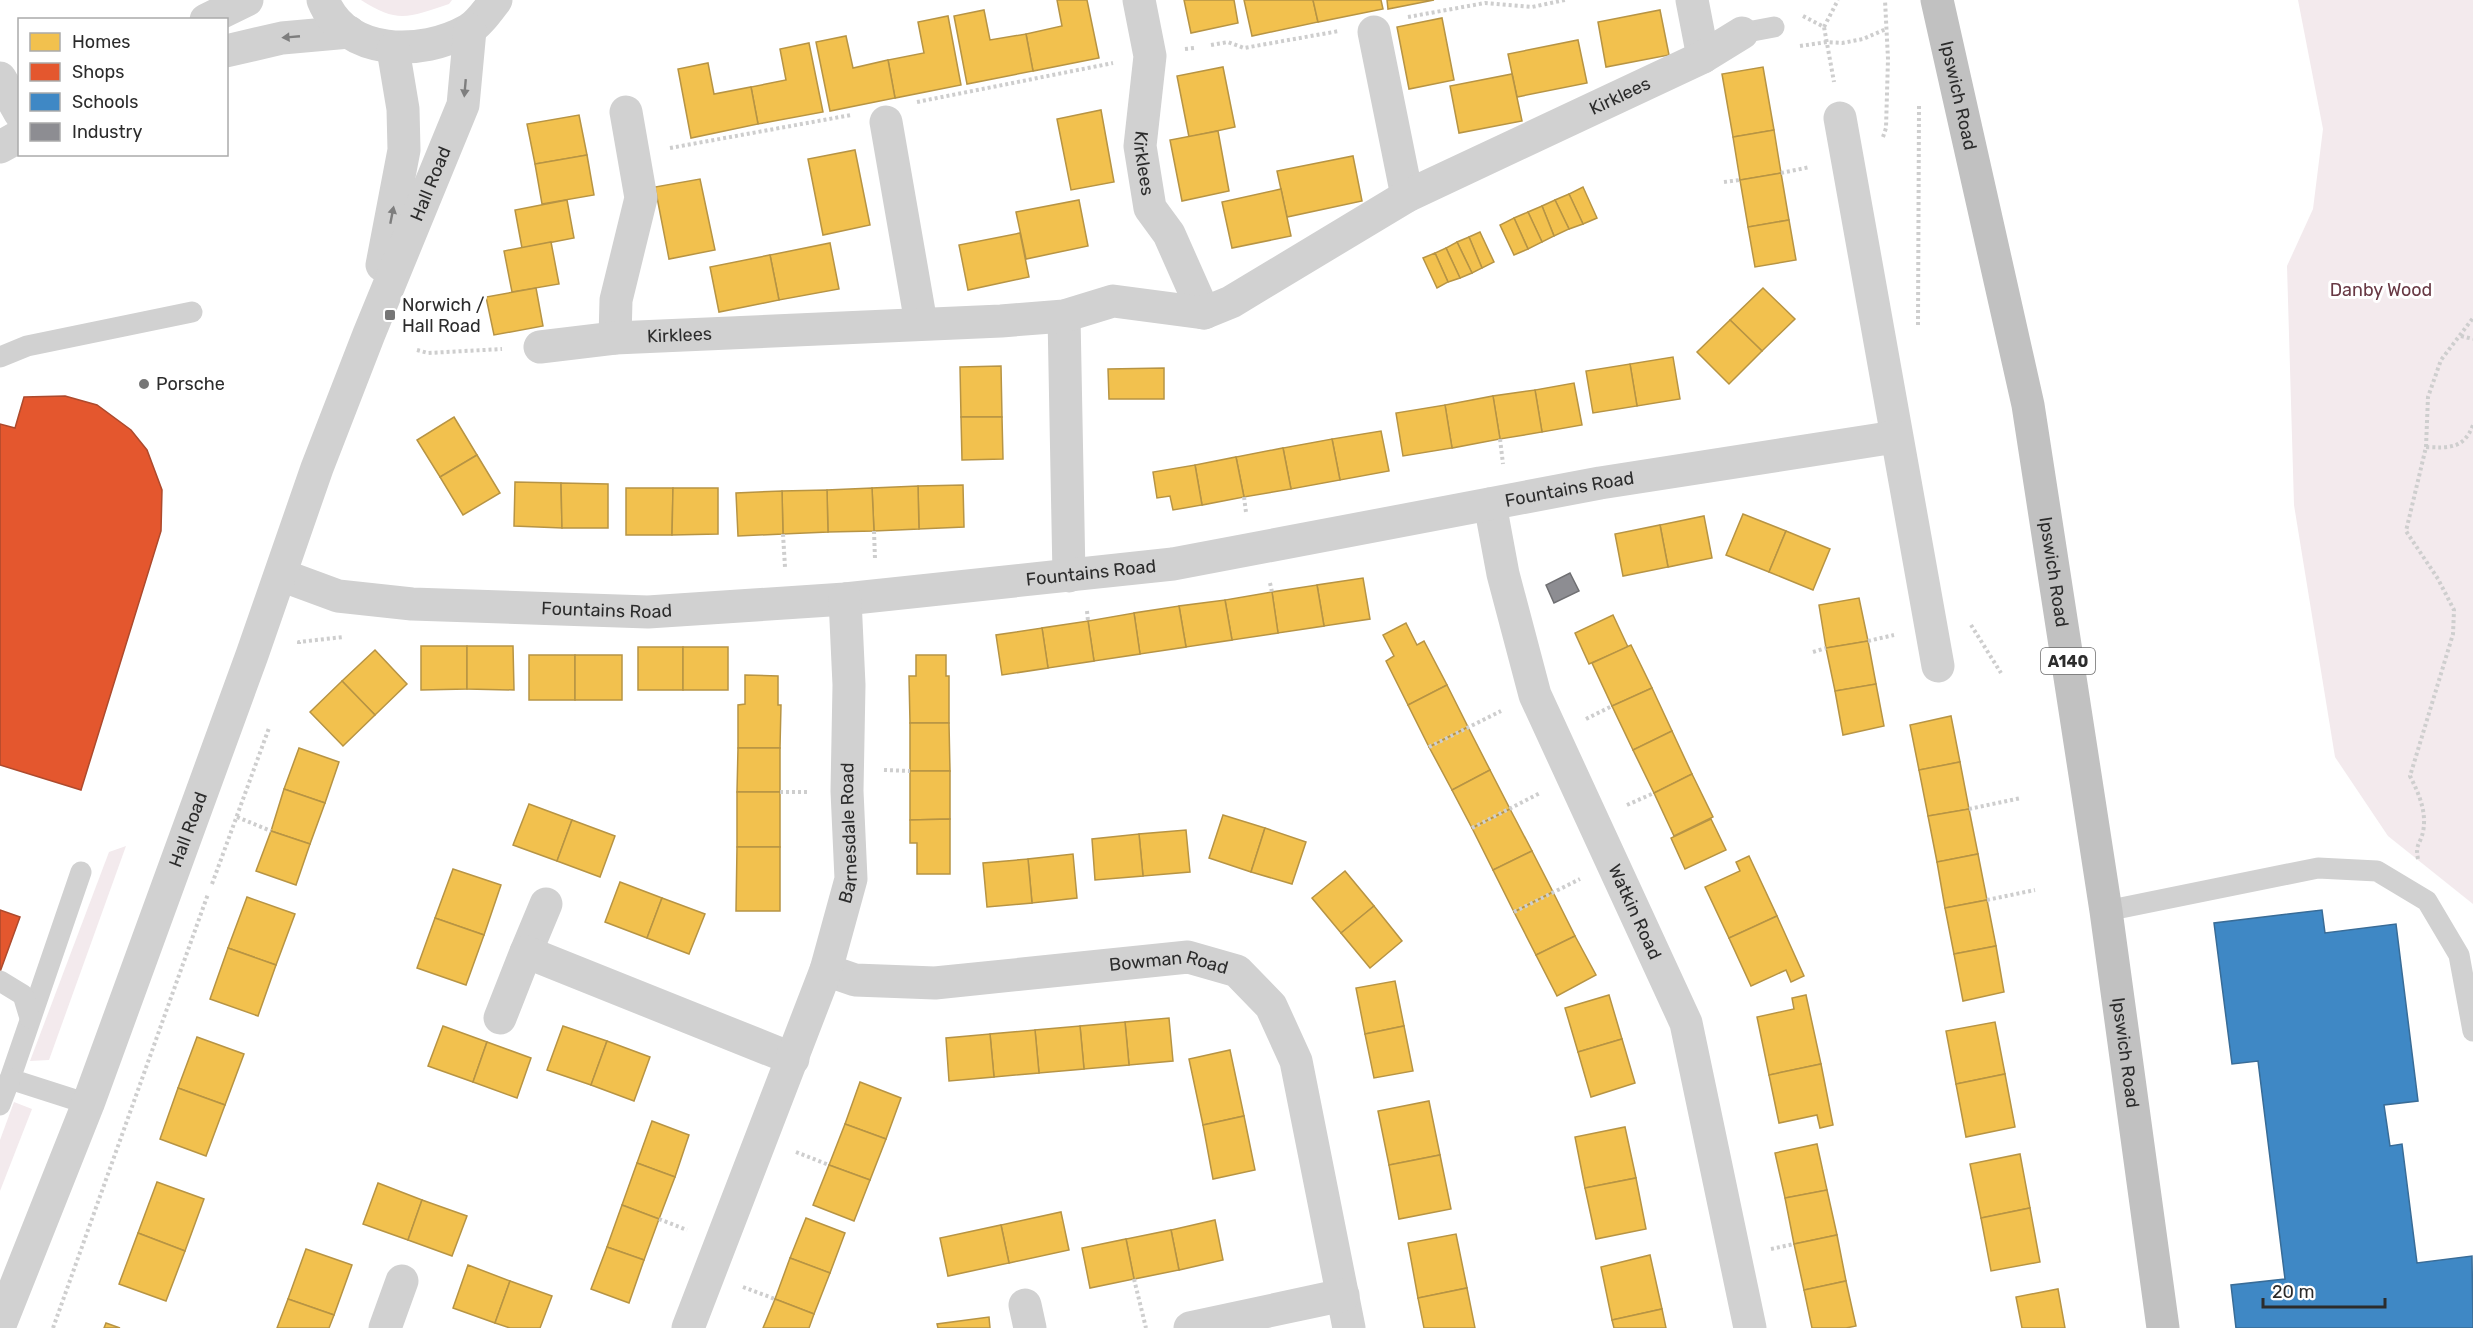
<svg xmlns="http://www.w3.org/2000/svg" width="2473" height="1328" font-family="Rubik,sans-serif">
<style>
.green{fill:#f3eaed}
.homes{fill:#f2c14e;stroke:#b79444;stroke-width:1.5}
.shops{fill:#e4572e;stroke:#ad4a2d;stroke-width:1.5}
.schools{fill:#3f88c5;stroke:#396c97;stroke-width:1.5}
.industry{fill:#8d8d92;stroke:#707073;stroke-width:1.5}
.lines{fill:none;stroke-linecap:round;stroke-linejoin:round}
.path{stroke:#cecece;stroke-width:4;stroke-dasharray:3 3;stroke-linecap:butt}
.service{stroke:#d1d1d1;stroke-width:21}
.minor{stroke:#d1d1d1;stroke-width:33}
.tertiary{stroke:#d1d1d1;stroke-width:33}
.trunk{stroke:#c1c1c1;stroke-width:33}
.oneway{fill:#7e7e7e}
.poi-dot{fill:#767676;stroke:#fff;stroke-width:2}
.labels{text-anchor:middle;stroke-width:6;stroke-linejoin:round;paint-order:stroke}
.shield{fill:#fff;stroke:#6b6b6b;stroke-width:1.5}
.shield-label{font-size:16px;font-weight:bold;fill:#2c2c2c}
.street-label{font-size:18px;fill:#2c2c2c;stroke:#fff}
.park-label{font-size:18px;fill:#683944;stroke:#fff}
.poi-label{font-size:18px;fill:#2c2c2c;stroke:#fff;text-anchor:start}
</style>
<rect width="100%" height="100%" fill="#fff"/>
<g class="green">
<path d="M361 0H452L449 4C409 17 398 24 361 0Z"/>
<polygon points="2298,0 2473,0 2473,904 2388,836 2335,757 2294,505 2287,266 2313,209 2323,129"/>
<polygon points="126,846 49,1060 30,1061 109,852"/>
<polygon points="14,1102 32,1109 0,1191 0,1140"/>
</g>
<g class="homes">
<polygon points="1057,0 1087,0 1099,58 1033,71 1026,34 1062,26"/>
<polygon points="1184,0 1234,0 1238,23 1191,33"/>
<polygon points="1244,0 1313,0 1318,22 1252,36"/>
<polygon points="1313,0 1381,0 1383,9 1318,22"/>
<polygon points="1387,0 1434,0 1388,9"/>
<polygon points="984,10 990,40 1026,34 1033,71 967,84 954,16"/>
<polygon points="1660,10 1669,55 1606,67 1598,22"/>
<polygon points="948,16 961,85 895,98 888,60 924,53 918,22"/>
<polygon points="1442,18 1454,80 1409,89 1397,27"/>
<polygon points="846,36 853,68 888,60 895,98 830,111 816,42"/>
<polygon points="1578,40 1587,83 1517,97 1508,54"/>
<polygon points="809,43 823,112 758,124 751,87 786,80 780,49"/>
<polygon points="708,63 714,94 751,87 758,124 691,138 678,69"/>
<polygon points="1223,67 1235,127 1189,137 1177,76"/>
<polygon points="1763,67 1774,130 1733,137 1722,74"/>
<polygon points="1512,74 1522,121 1459,133 1450,86"/>
<polygon points="1101,110 1114,182 1071,190 1057,119"/>
<polygon points="579,115 587,155 535,164 527,124"/>
<polygon points="1774,130 1781,173 1740,180 1733,137"/>
<polygon points="1218,131 1229,191 1182,201 1170,140"/>
<polygon points="855,150 870,225 823,235 808,159"/>
<polygon points="587,155 594,195 542,204 535,164"/>
<polygon points="1353,156 1362,201 1287,217 1277,171"/>
<polygon points="1781,173 1789,220 1748,227 1740,180"/>
<polygon points="700,179 715,250 669,259 655,187"/>
<polygon points="1583,187 1597,218 1583,224 1569,194"/>
<polygon points="1281,189 1291,236 1232,248 1222,202"/>
<polygon points="1569,194 1583,224 1569,229 1555,200"/>
<polygon points="567,200 574,238 522,248 515,210"/>
<polygon points="1079,200 1088,246 1026,259 1016,212"/>
<polygon points="1555,200 1569,229 1554,236 1542,206"/>
<polygon points="1542,206 1554,236 1542,242 1528,212"/>
<polygon points="1528,212 1542,242 1528,249 1514,218"/>
<polygon points="1514,218 1528,249 1514,255 1500,225"/>
<polygon points="1789,220 1796,260 1755,267 1748,227"/>
<polygon points="1480,232 1494,262 1482,268 1469,237"/>
<polygon points="1020,233 1029,277 968,290 959,245"/>
<polygon points="1469,237 1482,268 1472,273 1457,242"/>
<polygon points="551,242 559,284 512,292 504,251"/>
<polygon points="1457,242 1472,273 1460,278 1446,248"/>
<polygon points="830,243 839,289 779,300 770,255"/>
<polygon points="1446,248 1460,278 1448,282 1435,253"/>
<polygon points="1435,253 1448,282 1437,288 1423,258"/>
<polygon points="770,255 779,300 719,312 710,267"/>
<polygon points="536,288 543,326 494,335 486,297"/>
<polygon points="1763,288 1795,319 1762,351 1730,320"/>
<polygon points="1730,320 1762,351 1729,384 1697,352"/>
<polygon points="1673,357 1680,399 1637,406 1630,364"/>
<polygon points="1630,364 1637,406 1593,413 1586,371"/>
<polygon points="1001,366 1002,417 961,417 960,367"/>
<polygon points="1164,368 1164,399 1109,399 1108,369"/>
<polygon points="1574,383 1582,425 1542,432 1535,390"/>
<polygon points="1535,390 1542,432 1500,439 1493,396"/>
<polygon points="1493,396 1500,439 1452,448 1445,405"/>
<polygon points="1445,405 1452,448 1403,456 1396,413"/>
<polygon points="454,417 477,455 440,477 417,440"/>
<polygon points="961,417 1002,417 1003,459 962,460"/>
<polygon points="1381,431 1389,471 1340,480 1332,439"/>
<polygon points="1332,439 1340,480 1291,489 1283,448"/>
<polygon points="1283,448 1291,489 1244,497 1236,457"/>
<polygon points="477,455 500,493 463,515 440,477"/>
<polygon points="1236,457 1244,497 1202,505 1195,465"/>
<polygon points="1195,465 1202,505 1173,510 1170,496 1157,498 1153,472"/>
<polygon points="515,482 561,483 562,528 514,526"/>
<polygon points="561,483 608,484 608,528 562,528"/>
<polygon points="963,485 964,527 919,529 918,486"/>
<polygon points="918,486 919,529 874,531 872,488"/>
<polygon points="626,488 673,488 672,535 626,535"/>
<polygon points="673,488 718,488 718,534 672,535"/>
<polygon points="872,488 874,531 828,532 827,490"/>
<polygon points="827,490 828,532 783,534 782,491"/>
<polygon points="782,491 783,534 738,536 736,493"/>
<polygon points="1743,514 1786,531 1769,572 1726,555"/>
<polygon points="1704,516 1712,558 1668,567 1660,525"/>
<polygon points="1660,525 1668,567 1623,576 1615,534"/>
<polygon points="1786,531 1830,549 1813,590 1769,572"/>
<polygon points="1363,578 1370,619 1324,626 1317,585"/>
<polygon points="1317,585 1324,626 1278,633 1272,592"/>
<polygon points="1272,592 1278,633 1232,640 1225,600"/>
<polygon points="1859,598 1868,641 1826,648 1819,605"/>
<polygon points="1225,600 1232,640 1186,647 1179,606"/>
<polygon points="1179,606 1186,647 1140,654 1134,613"/>
<polygon points="1134,613 1140,654 1094,661 1088,621"/>
<polygon points="1613,615 1628,647 1589,664 1575,633"/>
<polygon points="1088,621 1094,661 1048,668 1042,628"/>
<polygon points="1406,623 1417,645 1424,641 1447,685 1408,705 1386,661 1394,656 1383,635"/>
<polygon points="1042,628 1048,668 1002,675 996,635"/>
<polygon points="1868,641 1876,684 1835,691 1826,648"/>
<polygon points="1631,645 1652,688 1612,706 1592,663"/>
<polygon points="421,646 467,646 467,689 421,690"/>
<polygon points="467,646 513,646 514,690 467,689"/>
<rect x="638" y="647" width="45" height="43"/>
<rect x="683" y="647" width="45" height="43"/>
<polygon points="375,650 407,684 375,715 342,681"/>
<rect x="529" y="655" width="46" height="45"/>
<rect x="575" y="655" width="47" height="45"/>
<polygon points="916,655 946,655 946,676 949,676 949,723 910,723 909,676 916,676"/>
<polygon points="745,675 778,676 778,705 781,705 780,748 738,748 738,705 745,704"/>
<polygon points="342,681 375,715 343,746 310,712"/>
<polygon points="1876,684 1884,726 1843,735 1835,691"/>
<polygon points="1447,685 1468,727 1429,747 1408,705"/>
<polygon points="1652,688 1672,731 1633,750 1612,706"/>
<polygon points="1951,716 1960,762 1919,770 1910,725"/>
<polygon points="910,723 949,723 950,771 910,771"/>
<polygon points="1468,727 1490,770 1452,790 1429,747"/>
<polygon points="1672,731 1692,774 1654,793 1633,750"/>
<polygon points="299,748 339,762 325,803 284,789"/>
<polygon points="738,748 780,748 780,792 737,792"/>
<polygon points="1960,762 1969,809 1928,816 1919,770"/>
<polygon points="1490,770 1510,809 1472,828 1452,790"/>
<polygon points="910,771 950,771 950,819 910,820"/>
<polygon points="1692,774 1713,817 1674,836 1654,793"/>
<polygon points="284,789 325,803 310,844 271,831"/>
<rect x="737" y="792" width="43" height="55"/>
<polygon points="529,804 572,820 557,861 513,845"/>
<polygon points="1510,809 1532,851 1493,870 1472,828"/>
<polygon points="1969,809 1978,854 1937,862 1928,816"/>
<polygon points="1223,815 1265,828 1251,872 1209,858"/>
<polygon points="950,819 950,874 917,874 917,843 910,843 910,820"/>
<polygon points="1711,819 1726,850 1685,869 1671,838"/>
<polygon points="572,820 615,836 600,877 557,861"/>
<polygon points="1265,828 1306,842 1292,884 1251,872"/>
<polygon points="1186,830 1190,872 1143,876 1139,834"/>
<polygon points="271,831 310,844 296,885 256,871"/>
<polygon points="1139,834 1143,876 1095,880 1092,839"/>
<polygon points="737,847 780,847 780,911 736,911"/>
<polygon points="1532,851 1553,892 1514,912 1493,870"/>
<polygon points="1073,854 1077,898 1032,903 1028,859"/>
<polygon points="1978,854 1987,900 1945,908 1937,862"/>
<polygon points="1749,856 1777,916 1729,938 1705,887 1740,871 1736,862"/>
<polygon points="1028,859 1032,903 987,907 983,863"/>
<polygon points="453,869 501,885 484,935 435,918"/>
<polygon points="1345,871 1374,906 1341,933 1312,898"/>
<polygon points="620,882 662,898 647,938 605,922"/>
<polygon points="1553,892 1575,936 1536,955 1514,912"/>
<polygon points="247,897 295,914 276,965 228,948"/>
<polygon points="662,898 705,914 689,954 647,938"/>
<polygon points="1987,900 1996,946 1954,954 1945,908"/>
<polygon points="1374,906 1402,941 1370,968 1341,933"/>
<polygon points="1777,916 1804,976 1791,982 1786,970 1751,986 1729,938"/>
<polygon points="435,918 484,935 466,985 417,968"/>
<polygon points="1575,936 1596,975 1557,996 1536,955"/>
<polygon points="1996,946 2004,992 1963,1001 1954,954"/>
<polygon points="228,948 276,965 258,1016 210,999"/>
<polygon points="1395,981 1404,1026 1365,1034 1356,988"/>
<polygon points="1609,995 1622,1039 1578,1052 1565,1008"/>
<polygon points="1806,995 1821,1064 1769,1075 1757,1017 1794,1009 1792,998"/>
<polygon points="1169,1018 1173,1061 1129,1065 1125,1022"/>
<polygon points="1125,1022 1129,1065 1084,1069 1080,1026"/>
<polygon points="1995,1022 2005,1074 1956,1084 1946,1031"/>
<polygon points="443,1026 487,1042 473,1082 428,1066"/>
<polygon points="563,1026 607,1041 591,1085 547,1070"/>
<polygon points="1080,1026 1084,1069 1039,1073 1035,1030"/>
<polygon points="1404,1026 1413,1071 1374,1078 1365,1034"/>
<polygon points="1035,1030 1039,1073 994,1077 990,1034"/>
<polygon points="990,1034 994,1077 949,1081 946,1038"/>
<polygon points="197,1037 244,1054 225,1105 178,1088"/>
<polygon points="1622,1039 1635,1083 1591,1097 1578,1052"/>
<polygon points="607,1041 650,1057 634,1101 591,1085"/>
<polygon points="487,1042 531,1058 517,1098 473,1082"/>
<polygon points="1230,1050 1244,1116 1203,1125 1189,1059"/>
<polygon points="1821,1064 1833,1125 1820,1128 1817,1115 1779,1123 1769,1075"/>
<polygon points="2005,1074 2015,1127 1966,1137 1956,1084"/>
<polygon points="860,1082 901,1098 886,1139 845,1124"/>
<polygon points="178,1088 225,1105 206,1156 160,1139"/>
<polygon points="1429,1101 1440,1155 1389,1165 1378,1111"/>
<polygon points="1244,1116 1255,1170 1213,1179 1203,1125"/>
<polygon points="652,1121 689,1135 675,1177 637,1163"/>
<polygon points="845,1124 886,1139 870,1180 829,1165"/>
<polygon points="1625,1127 1636,1178 1585,1188 1575,1137"/>
<polygon points="1817,1144 1827,1190 1785,1198 1775,1153"/>
<polygon points="2020,1154 2030,1208 1981,1218 1970,1164"/>
<polygon points="1440,1155 1451,1209 1399,1219 1389,1165"/>
<polygon points="637,1163 675,1177 659,1219 622,1205"/>
<polygon points="829,1165 870,1180 854,1221 813,1205"/>
<polygon points="1636,1178 1646,1229 1596,1239 1585,1188"/>
<polygon points="157,1182 204,1199 185,1251 138,1233"/>
<polygon points="378,1183 422,1200 408,1240 363,1224"/>
<polygon points="1827,1190 1837,1235 1794,1244 1785,1198"/>
<polygon points="422,1200 467,1216 452,1256 408,1240"/>
<polygon points="622,1205 659,1219 644,1260 607,1247"/>
<polygon points="2030,1208 2040,1262 1991,1271 1981,1218"/>
<polygon points="1061,1212 1069,1250 1009,1263 1001,1225"/>
<polygon points="806,1218 845,1233 830,1273 790,1258"/>
<polygon points="1215,1220 1223,1260 1179,1270 1171,1230"/>
<polygon points="1001,1225 1009,1263 948,1276 940,1238"/>
<polygon points="1171,1230 1179,1270 1134,1279 1126,1239"/>
<polygon points="138,1233 185,1251 166,1301 119,1284"/>
<polygon points="1456,1234 1467,1288 1418,1298 1408,1243"/>
<polygon points="1837,1235 1846,1281 1804,1290 1794,1244"/>
<polygon points="1126,1239 1134,1279 1090,1288 1082,1248"/>
<polygon points="607,1247 644,1260 629,1303 591,1289"/>
<polygon points="306,1249 352,1265 334,1315 288,1299"/>
<polygon points="1650,1255 1662,1309 1612,1320 1601,1267"/>
<polygon points="790,1258 830,1273 814,1314 775,1299"/>
<polygon points="468,1265 510,1281 495,1323 453,1308"/>
<polygon points="510,1281 552,1296 540,1328 510,1328 495,1323"/>
<polygon points="1846,1281 1856,1326 1846,1328 1812,1328 1804,1290"/>
<polygon points="1467,1288 1475,1328 1424,1328 1418,1298"/>
<polygon points="2058,1289 2065,1328 2022,1328 2016,1297"/>
<polygon points="288,1299 334,1315 329,1328 277,1328"/>
<polygon points="775,1299 814,1314 809,1328 763,1328"/>
<polygon points="1662,1309 1666,1328 1614,1328 1612,1320"/>
<polygon points="989,1317 990,1328 938,1328 937,1324"/>
<polygon points="106,1323 120,1328 104,1328"/>
</g>
<g class="shops">
<polygon points="65,396 97,405 131,430 147,450 162,490 161,531 81,790 0,765 0,424 15,428 24,397"/>
<polygon points="0,910 20,917 0,972"/>
</g>
<polygon class="schools" points="2322,910 2325,933 2396,924 2418,1101 2384,1105 2390,1146 2402,1144 2417,1263 2472,1256 2473,1328 2236,1328 2231,1285 2285,1279 2258,1061 2232,1064 2214,923"/>
<polygon class="industry" points="1570,573 1579,591 1554,603 1546,585"/>
<g class="lines">
<g class="path">
<polyline points="1803,16 1824,27 1834,82"/>
<polyline points="1408,17 1485,3 1532,7 1565,0"/>
<polyline points="1824,27 1838,0"/>
<polyline points="1211,45 1228,42 1244,48 1339,31"/>
<polyline points="1800,46 1827,42 1842,43 1863,39 1886,29"/>
<polyline points="1185,49 1194,48"/>
<polyline points="917,102 1113,63"/>
<polyline points="1883,137 1886,128 1888,59 1885,0"/>
<polyline points="670,148 851,115"/>
<polyline points="1781,173 1810,167"/>
<polyline points="1724,182 1740,180"/>
<polyline points="1918,325 1919,104"/>
<polyline points="2461,336 2473,339"/>
<polyline points="417,350 428,353 502,349"/>
<polyline points="1500,439 1503,464"/>
<path d="M2426 447C2449 448 2464 449 2473 425"/>
<polyline points="1244,497 1246,512"/>
<polyline points="874,531 875,559"/>
<polyline points="783,534 785,567"/>
<polyline points="1270,583 1272,592"/>
<polyline points="1087,611 1088,621"/>
<polyline points="1971,625 2001,673"/>
<polyline points="1868,641 1894,635"/>
<polyline points="299,644 299,642 343,637"/>
<polyline points="1813,652 1826,648"/>
<polyline points="1586,719 1612,706"/>
<polyline points="1429,747 1501,711"/>
<polyline points="884,770 910,771"/>
<polyline points="780,792 810,792"/>
<polyline points="1627,805 1654,793"/>
<polyline points="1969,809 2021,798"/>
<polyline points="237,817 271,831"/>
<polyline points="1472,828 1540,793"/>
<path d="M2418 859C2415 844 2420 845 2423 832 2427 812 2419 794 2410 776L2453 634 2454 610 2438 579 2406 531 2426 447 2428 397 2441 360 2473 318"/>
<polyline points="212,884 269,728"/>
<polyline points="1987,900 2035,890"/>
<polyline points="1514,912 1580,879"/>
<polyline points="796,1152 829,1165"/>
<polyline points="659,1219 687,1230"/>
<polyline points="1771,1249 1794,1244"/>
<polyline points="1134,1279 1146,1328"/>
<polyline points="743,1287 775,1299"/>
<polyline points="53,1328 208,894"/>
</g>
<g class="service">
<polyline points="1742,33 1774,27"/>
<polyline points="0,357 27,346 192,312"/>
<polyline points="81,872 10,1079 88,1104"/>
<polyline points="2106,911 2318,868 2377,871 2427,901 2459,955 2473,1031"/>
<polyline points="0,981 23,995 30,1018"/>
<polyline points="0,1105 10,1079"/>
</g>
<g class="minor">
<path id="s1" d="M1139 0 1150 56 1140 146 1150 208 1169 234 1204 313"/>
<polyline points="1692,0 1703,57"/>
<polyline points="206,20 247,0"/>
<polyline points="1374,32 1407,196"/>
<polyline points="226,51 282,38 349,32"/>
<polyline points="0,78 20,113"/>
<polyline points="1840,118 1938,666"/>
<polyline points="886,122 921,323"/>
<polyline points="0,147 20,136"/>
<polyline points="1064,316 1069,576"/>
<polyline points="615,338 616,300 641,198 626,112"/>
<path id="s2" d="M540 347 615 338 1001 321 1064 316 1113 301 1204 313 1231 302 1407 196 1703 57 1742 33"/>
<path id="s3" d="M1490 504 1503 574 1535 695 1686 1023 1750 1328"/>
<path id="s4" d="M281 575 338 596 412 604 648 612 845 599 1173 564 1600 483 1895 437"/>
<polyline points="526,952 546,904"/>
<path id="s5" d="M826 970 855 980 935 983 1188 957 1237 971 1271 1006 1296 1061 1349 1328"/>
<polyline points="500,1018 526,952 793,1059"/>
<polyline points="1025,1305 1030,1328"/>
<polyline points="385,1328 402,1281"/>
<path id="s6" d="M688 1328 826 970 851 879 847 791 849 685 845 599"/>
<polyline points="1190,1328 1343,1295"/>
</g>
<g class="tertiary">
<path d="M323 0C346 57 422 56 468 30 478 25 489 9 496 0"/>
<polyline points="382,265 404,150 403,109 393,49"/>
<path id="s7" d="M0 1325 88 1104 252 655 317 468 369 334 463 105 470 30"/>
</g>
<path class="trunk" id="s8" d="M1937 0 2028 405 2106 911 2163 1328"/>
</g>
<defs><path id="oneway-solid" d="M-6-.8H1V-3.2L6.5 0L1 3.2V.8H-6Z" transform="scale(1.5)"/></defs>
<g class="oneway">
<use href="#oneway-solid" transform="translate(291 37) rotate(175)"/>
<use href="#oneway-solid" transform="translate(465 88) rotate(95)"/>
<use href="#oneway-solid" transform="translate(392 215) rotate(-79)"/>
</g>
<g class="poi-dot">
<rect x="384" y="309" width="12" height="12" rx="3"/>
<circle cx="144" cy="384" r="6"/>
</g>
<g class="labels">
<rect class="shield" x="2041" y="648" width="54" height="26" rx="4.5"/>
<g class="shield-label">
<text x="2068" y="667">A140</text>
</g>
<g class="street-label">
<text dy="6" stroke="none"><textPath href="#s2" startOffset="1138">Kirklees</textPath></text>
<text dy="6" stroke="none"><textPath href="#s8" startOffset="98">Ipswich Road</textPath></text>
<text dy="6" stroke="none"><textPath href="#s1" startOffset="165">Kirklees</textPath></text>
<text dy="6" stroke="none"><textPath href="#s7" startOffset="1220">Hall Road</textPath></text>
<text dy="6" stroke="none"><textPath href="#s2" startOffset="140">Kirklees</textPath></text>
<text dy="6" stroke="none"><textPath href="#s4" startOffset="1302">Fountains Road</textPath></text>
<text dy="6" stroke="none"><textPath href="#s8" startOffset="584">Ipswich Road</textPath></text>
<text dy="6" stroke="none"><textPath href="#s4" startOffset="816">Fountains Road</textPath></text>
<text dy="6" stroke="none"><textPath href="#s4" startOffset="330">Fountains Road</textPath></text>
<text dy="6" stroke="none"><textPath href="#s7" startOffset="530">Hall Road</textPath></text>
<text dy="6" stroke="none"><textPath href="#s6" startOffset="524">Barnesdale Road</textPath></text>
<text dy="6" stroke="none"><textPath href="#s3" startOffset="435">Watkin Road</textPath></text>
<text dy="6" stroke="none"><textPath href="#s5" startOffset="346">Bowman Road</textPath></text>
<text dy="6" stroke="none"><textPath href="#s8" startOffset="1070">Ipswich Road</textPath></text>
</g>
<g class="park-label">
<text x="2381" y="296">Danby Wood</text>
</g>
<g class="poi-label">
<text x="402" y="311">Norwich /<tspan x="402" dy="21">Hall Road</tspan></text>
<text x="156" y="390">Porsche</text>
</g>
</g>
<rect x="18" y="18" width="210" height="138" fill="#ffffff" stroke="#ababab" stroke-width="1.5"/>
<rect x="30" y="33" width="30" height="18" fill="#f2c14e" stroke="#ababab" stroke-width="1.5"/>
<text x="72" y="48" font-size="18" fill="#2c2c2c">Homes</text>
<rect x="30" y="63" width="30" height="18" fill="#e4572e" stroke="#ababab" stroke-width="1.5"/>
<text x="72" y="78" font-size="18" fill="#2c2c2c">Shops</text>
<rect x="30" y="93" width="30" height="18" fill="#3f88c5" stroke="#ababab" stroke-width="1.5"/>
<text x="72" y="108" font-size="18" fill="#2c2c2c">Schools</text>
<rect x="30" y="123" width="30" height="18" fill="#8d8d92" stroke="#ababab" stroke-width="1.5"/>
<text x="72" y="138" font-size="18" fill="#2c2c2c">Industry</text>
<path d="M2263 1298v9h122v-9" fill="none" stroke="#2c2c2c" stroke-width="3"/>
<text x="2272" y="1298" font-size="18" fill="#2c2c2c" stroke="#ffffff" stroke-width="4.5" paint-order="stroke">20 m</text>
</svg>
